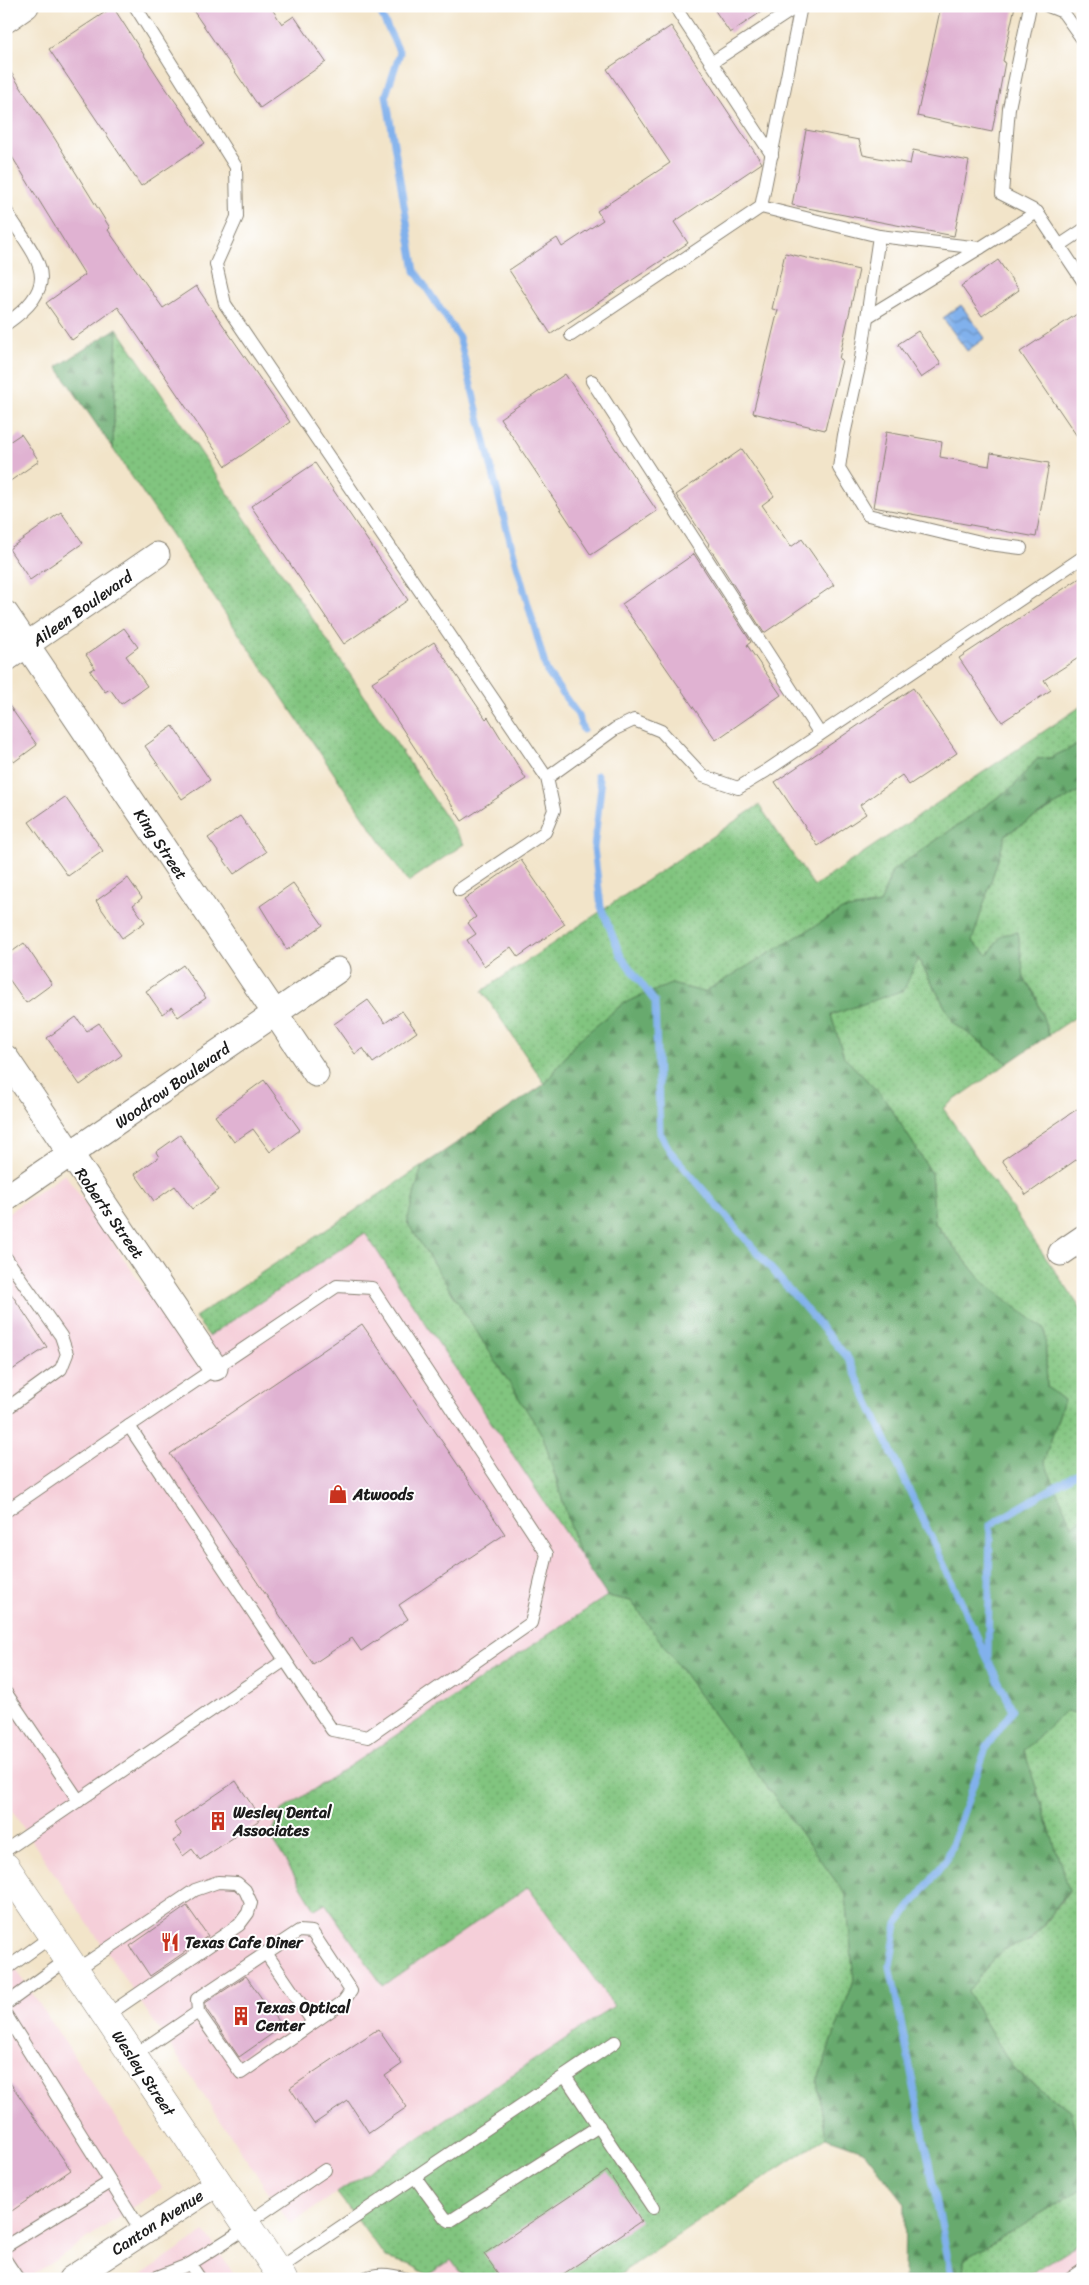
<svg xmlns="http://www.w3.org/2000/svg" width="1089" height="2285" font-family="Sriracha,sans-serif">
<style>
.built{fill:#f5cfd9}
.grass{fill:url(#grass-dots);stroke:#4e704e}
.forest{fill:url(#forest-firs);stroke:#426345}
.water{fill:url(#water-waves);stroke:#4e6684}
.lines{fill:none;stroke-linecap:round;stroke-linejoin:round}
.stream{stroke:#81b1ec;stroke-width:7}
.building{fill:#e0b2d2}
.lane-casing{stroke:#878072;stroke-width:14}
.street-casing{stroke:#878072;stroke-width:27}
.primary-casing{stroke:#878072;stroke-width:29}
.lane{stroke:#fff;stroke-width:12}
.street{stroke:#fff;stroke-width:25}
.primary{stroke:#fff;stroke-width:28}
.labels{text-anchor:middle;stroke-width:4;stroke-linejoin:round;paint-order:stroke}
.street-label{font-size:16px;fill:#1c1c1c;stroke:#fff}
.poi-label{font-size:16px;font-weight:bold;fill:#1c1c1c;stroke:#fff;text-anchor:start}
</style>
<defs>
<pattern id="grass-dots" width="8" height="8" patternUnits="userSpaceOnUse" patternTransform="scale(1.25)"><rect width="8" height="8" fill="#81c57f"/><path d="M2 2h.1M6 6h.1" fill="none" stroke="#6fa96d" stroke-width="1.8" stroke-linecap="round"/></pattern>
<pattern id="forest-firs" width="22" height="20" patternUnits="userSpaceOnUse" patternTransform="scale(1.25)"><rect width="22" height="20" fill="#68aa6e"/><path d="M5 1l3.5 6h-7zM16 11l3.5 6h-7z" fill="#558a5a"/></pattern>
<pattern id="water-waves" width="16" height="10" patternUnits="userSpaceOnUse" patternTransform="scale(1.25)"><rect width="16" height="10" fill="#81b1ec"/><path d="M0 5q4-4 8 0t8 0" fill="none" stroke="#698fbe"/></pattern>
</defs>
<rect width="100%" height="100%" fill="#fff"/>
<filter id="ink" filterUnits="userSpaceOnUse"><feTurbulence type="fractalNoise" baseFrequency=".02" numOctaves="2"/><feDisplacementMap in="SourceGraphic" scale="10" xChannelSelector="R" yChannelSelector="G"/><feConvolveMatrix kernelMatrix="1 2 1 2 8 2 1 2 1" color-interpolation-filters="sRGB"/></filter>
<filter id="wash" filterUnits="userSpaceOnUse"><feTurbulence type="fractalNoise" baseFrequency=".0096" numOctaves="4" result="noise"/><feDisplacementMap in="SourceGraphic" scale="20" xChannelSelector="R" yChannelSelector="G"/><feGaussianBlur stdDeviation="1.12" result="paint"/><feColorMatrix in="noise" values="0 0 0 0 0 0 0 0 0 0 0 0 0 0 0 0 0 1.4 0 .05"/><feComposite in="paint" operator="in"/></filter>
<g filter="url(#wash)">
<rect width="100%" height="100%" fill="#f2e4c9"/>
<g class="built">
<polygon points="65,1174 187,1350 365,1233 607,1596 281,1811 315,1909 325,1903 383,1986 528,1887 614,2006 290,2224 6,1802 6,1214"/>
<polygon points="6,1954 162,2188 27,2279 6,2279"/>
<polygon points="205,2232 237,2279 135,2279"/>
<polygon points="1083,2241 1083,2279 1022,2279"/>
<polygon points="451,2260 465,2279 421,2279"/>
</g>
<g class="grass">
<polygon points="117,328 464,844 408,882 113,449"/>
<polygon points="1083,705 1083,742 1050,758 1037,759 1014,786 892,871 880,904 842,910 704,992 671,984 577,1041 545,1084 482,991 759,805 814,886"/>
<polygon points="1083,789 1083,1012 1049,1035 1035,994 1024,978 1018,932 1002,935 988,955 972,941 1006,834"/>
<polygon points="917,957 954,1023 1008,1063 943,1108 1083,1312 1083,1517 1072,1527 1044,1461 1064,1400 1047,1387 1045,1330 981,1280 935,1223 931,1172 885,1099 844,1057 831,1015 903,990"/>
<polygon points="422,1166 407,1222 543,1436 579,1554 365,1233 209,1336 195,1317"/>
<polygon points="607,1596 631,1601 846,1895 854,1980 817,2082 826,2137 612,2279 465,2279 451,2260 428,2275 411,2265 386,2258 337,2193 614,2006 528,1887 383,1986 325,1903 315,1909 271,1837 281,1811"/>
<polygon points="1065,1710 1083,1714 1083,2152 1070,2110 1015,2071 967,1992 1002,1950 1032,1940 1069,1891 1024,1750"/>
<polygon points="1083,2188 1083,2241 1022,2279 963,2279 964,2260"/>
</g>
<g class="forest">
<polygon points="117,328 113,449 57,367"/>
<polygon points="1083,742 1083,789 1006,834 972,941 988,955 1002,935 1018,932 1024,978 1035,994 1049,1035 1008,1063 954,1023 918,958 904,990 831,1015 844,1057 885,1099 931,1172 935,1224 981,1280 1045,1330 1047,1387 1064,1400 1044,1461 1072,1526 1083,1517 1083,1714 1065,1711 1024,1750 1069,1890 1031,1940 1002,1950 967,1992 1015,2071 1070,2110 1083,2152 1083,2188 964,2260 963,2279 904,2279 905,2204 863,2150 826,2137 817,2082 854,1980 846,1895 631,1601 607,1596 579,1554 543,1436 407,1222 422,1166 545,1084 577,1041 624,1003 671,984 704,992 842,910 880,904 892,871 1014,786 1037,759 1050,758"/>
</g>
<polygon class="water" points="961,305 985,338 967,351 943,318"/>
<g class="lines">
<g class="stream">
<polyline points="377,6 400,53 386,95 415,271 459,337 506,526 547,672 578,715 583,730"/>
<polyline points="597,775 601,787 594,848 601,907 621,956 655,1002 660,1133 670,1151 848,1358 988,1660 1013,1710 987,1746 947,1859 897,1924 890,1966 952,2279"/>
<polyline points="988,1656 990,1525 1083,1470"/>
</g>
</g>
<g id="blocks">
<g class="building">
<polygon points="190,6 270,6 282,24 294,16 326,62 260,108"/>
<polygon points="712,6 770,6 730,33"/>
<polygon points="941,6 1015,6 1003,61 1005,62 992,132 917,116"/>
<polygon points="113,7 162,83 205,143 141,186 49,49"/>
<polygon points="671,26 762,163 674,222 688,243 551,334 509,270 557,238 562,247 603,220 597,211 670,163 607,69"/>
<polygon points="6,65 55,139 110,228 108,230 163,308 196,286 290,422 226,466 118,307 72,340 46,303 85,275 6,147"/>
<polygon points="806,130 859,140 863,155 910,164 913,150 969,161 954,236 792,205"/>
<polygon points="785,253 859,270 839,359 842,360 825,430 753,413 778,310 772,309"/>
<polygon points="998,260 1019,290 982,316 961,286"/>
<polygon points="1083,310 1083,445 1020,352"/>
<polygon points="918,331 941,364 921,378 898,344"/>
<polygon points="565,374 657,511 591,555 500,418"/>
<polygon points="886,432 942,442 940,457 989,466 991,453 1049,463 1036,537 873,507"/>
<polygon points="21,434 39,461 6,484 6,444"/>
<polygon points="742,449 774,496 762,505 791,547 802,539 834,585 764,633 708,545 709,544 676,495"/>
<polygon points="315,463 408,600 344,644 251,506"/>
<polygon points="61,512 83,543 30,580 9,549"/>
<polygon points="694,554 751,642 747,645 781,695 716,740 622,604"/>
<polygon points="1083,576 1083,655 1044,680 1051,690 1002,722 959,658"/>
<polygon points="124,628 138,647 126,656 147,686 121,704 110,689 105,692 90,671 95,668 86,655"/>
<polygon points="434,642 486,719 488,717 526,779 462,821 372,682"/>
<polygon points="913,688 957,753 909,785 902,775 860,805 866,814 818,846 775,782"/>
<polygon points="6,701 37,745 14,762 6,751"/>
<polygon points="173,726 210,780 182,799 145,746"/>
<polygon points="65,797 103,851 68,876 29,822"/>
<polygon points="240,816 266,852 234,874 208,838"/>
<polygon points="521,860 565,924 518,957 511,947 484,966 467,940 476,934 468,923 476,917 464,900"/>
<polygon points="128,878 142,898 133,905 145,922 122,938 96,901"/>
<polygon points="293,883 323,925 287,950 260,906"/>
<polygon points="24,943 52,984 26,1003 6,975 6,956"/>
<polygon points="183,965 206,998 178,1017 172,1007 162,1014 146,991"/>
<polygon points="368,1000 385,1023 402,1011 417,1032 373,1063 363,1048 355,1054 334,1024"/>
<polygon points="76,1017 87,1031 99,1023 122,1055 80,1085 47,1038"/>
<polygon points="264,1080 300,1130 270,1152 253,1129 234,1142 215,1116"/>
<polygon points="1083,1105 1083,1155 1026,1195 1002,1160"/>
<polygon points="180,1135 219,1190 192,1209 175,1186 154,1201 135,1174 159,1157 156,1152"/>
<polygon points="6,1286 47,1347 6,1374"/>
<polygon points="362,1324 505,1534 399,1605 408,1619 361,1651 352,1638 313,1664 170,1454"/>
<polygon points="236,1781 261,1819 200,1860 192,1849 183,1856 173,1841 182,1835 174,1823"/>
<polygon points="187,1906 208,1936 150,1976 130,1946"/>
<polygon points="246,1976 282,2027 239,2057 206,2009 205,2003"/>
<polygon points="378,2029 402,2064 385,2076 407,2107 369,2133 348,2101 314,2124 290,2088"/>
<polygon points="6,2077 71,2170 6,2215"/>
<polygon points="607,2171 641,2221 556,2279 502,2279 484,2254"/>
</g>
</g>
</g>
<g filter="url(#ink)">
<use href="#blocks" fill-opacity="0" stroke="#878072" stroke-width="1"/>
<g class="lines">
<g class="lane-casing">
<g id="lane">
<polyline points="135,6 236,167 237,217 216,264 225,304 547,778 554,810 545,832 459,890"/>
<polyline points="1030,6 1009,108 1002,194 1037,212 1083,281"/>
<polyline points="1048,6 1063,12 1083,40"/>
<polyline points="679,13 772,155"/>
<polyline points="711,63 798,6"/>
<polyline points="761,207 879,236 861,358 844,435 839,468 868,515 989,544 1021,548"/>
<path d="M6 211C37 260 66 282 6 324"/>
<polyline points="879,236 980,248 1037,212"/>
<polyline points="1059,246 1083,230"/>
<polyline points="867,317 980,248"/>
<polyline points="571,335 761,207 801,6"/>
<polyline points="592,381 820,734"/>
<polyline points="547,778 615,729 634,720 661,731 703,776 738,788 766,771 1083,557"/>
<polyline points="6,1258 61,1336 67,1354 61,1369 6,1409"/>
<polyline points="129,1426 337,1286 372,1288 547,1554 531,1623 368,1737 332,1730 285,1660"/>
<polyline points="6,1511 129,1426 285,1660 6,1850"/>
<polyline points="6,1693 79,1801"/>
<polyline points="266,1953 313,2022"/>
<polyline points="6,1969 52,1936"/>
<polyline points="76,1970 195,1890 218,1882 237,1883 245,1890 251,1903 248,1913 239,1925 106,2016"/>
<polyline points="6,2004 68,1959"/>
<polyline points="6,2015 142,2232"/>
<polyline points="133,2056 198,2012 241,2073 343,2002 351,1991 312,1932 299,1931 197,1999 198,2012"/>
<polyline points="565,2076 653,2208"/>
<polyline points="415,2177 445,2218 450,2221 599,2126"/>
<polyline points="246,2224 325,2170"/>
<polyline points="6,2246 110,2182"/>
<polyline points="6,2261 18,2279"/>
<polyline points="190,2264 200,2279"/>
<polyline points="277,2270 615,2042"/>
<polyline points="152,2279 190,2264 248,2227"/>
<path d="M363 2279C377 2272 391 2274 406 2279"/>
<polyline points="1070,2279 1083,2270"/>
</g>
</g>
<g class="street-casing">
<g id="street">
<polyline points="6,20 26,6"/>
<polyline points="6,614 316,1074"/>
<polyline points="6,659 157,555"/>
<polyline points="6,1058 215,1368"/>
<polyline points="6,1198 338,970"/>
<polyline points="1061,1253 1083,1238"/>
<polyline points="71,2279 218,2183"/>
</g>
</g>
<g class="primary-casing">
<polyline id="primary" points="6,1867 283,2279"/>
</g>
<use href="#lane" class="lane"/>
<use href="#street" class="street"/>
<use href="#primary" class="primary"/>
</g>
</g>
<defs>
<g id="shop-bare" transform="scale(1.5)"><path d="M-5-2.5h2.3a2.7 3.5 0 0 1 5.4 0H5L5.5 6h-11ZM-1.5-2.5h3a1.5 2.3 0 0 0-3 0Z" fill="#c8321e" stroke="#fff" stroke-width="2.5" paint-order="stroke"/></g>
<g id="building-bare" transform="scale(1.5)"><path d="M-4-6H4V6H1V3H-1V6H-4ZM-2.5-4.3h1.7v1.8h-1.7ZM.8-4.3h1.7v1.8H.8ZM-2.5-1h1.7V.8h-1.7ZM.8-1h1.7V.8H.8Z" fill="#c8321e" stroke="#fff" stroke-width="2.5" paint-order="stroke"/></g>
<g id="restaurant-bare" transform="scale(1.5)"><path d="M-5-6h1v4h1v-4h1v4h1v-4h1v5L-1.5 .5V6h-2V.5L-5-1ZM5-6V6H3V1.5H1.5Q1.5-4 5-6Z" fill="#c8321e" stroke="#fff" stroke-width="2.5" paint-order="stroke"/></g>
</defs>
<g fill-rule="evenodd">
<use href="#shop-bare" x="338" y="1494"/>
<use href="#building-bare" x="218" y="1821"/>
<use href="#restaurant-bare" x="170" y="1942"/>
<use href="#building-bare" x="241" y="2016"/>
</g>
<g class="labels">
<g class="street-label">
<text transform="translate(82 608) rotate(-35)" y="6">Aileen Boulevard</text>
<text transform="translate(161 844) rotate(56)" y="6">King Street</text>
<text transform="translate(172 1085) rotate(-35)" y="6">Woodrow Boulevard</text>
<text transform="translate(110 1213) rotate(55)" y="6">Roberts Street</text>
<text transform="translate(144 2073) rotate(56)" y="6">Wesley Street</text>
<text transform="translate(157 2222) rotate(-33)" y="6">Canton Avenue</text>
</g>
<g class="poi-label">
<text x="353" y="1500">Atwoods</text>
<text x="233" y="1818">Wesley Dental<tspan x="233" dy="18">Associates</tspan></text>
<text x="185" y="1948">Texas Cafe Diner</text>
<text x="256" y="2013">Texas Optical<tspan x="256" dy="18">Center</tspan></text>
</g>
</g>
<rect width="1089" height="2285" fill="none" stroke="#fff" stroke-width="25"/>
</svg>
